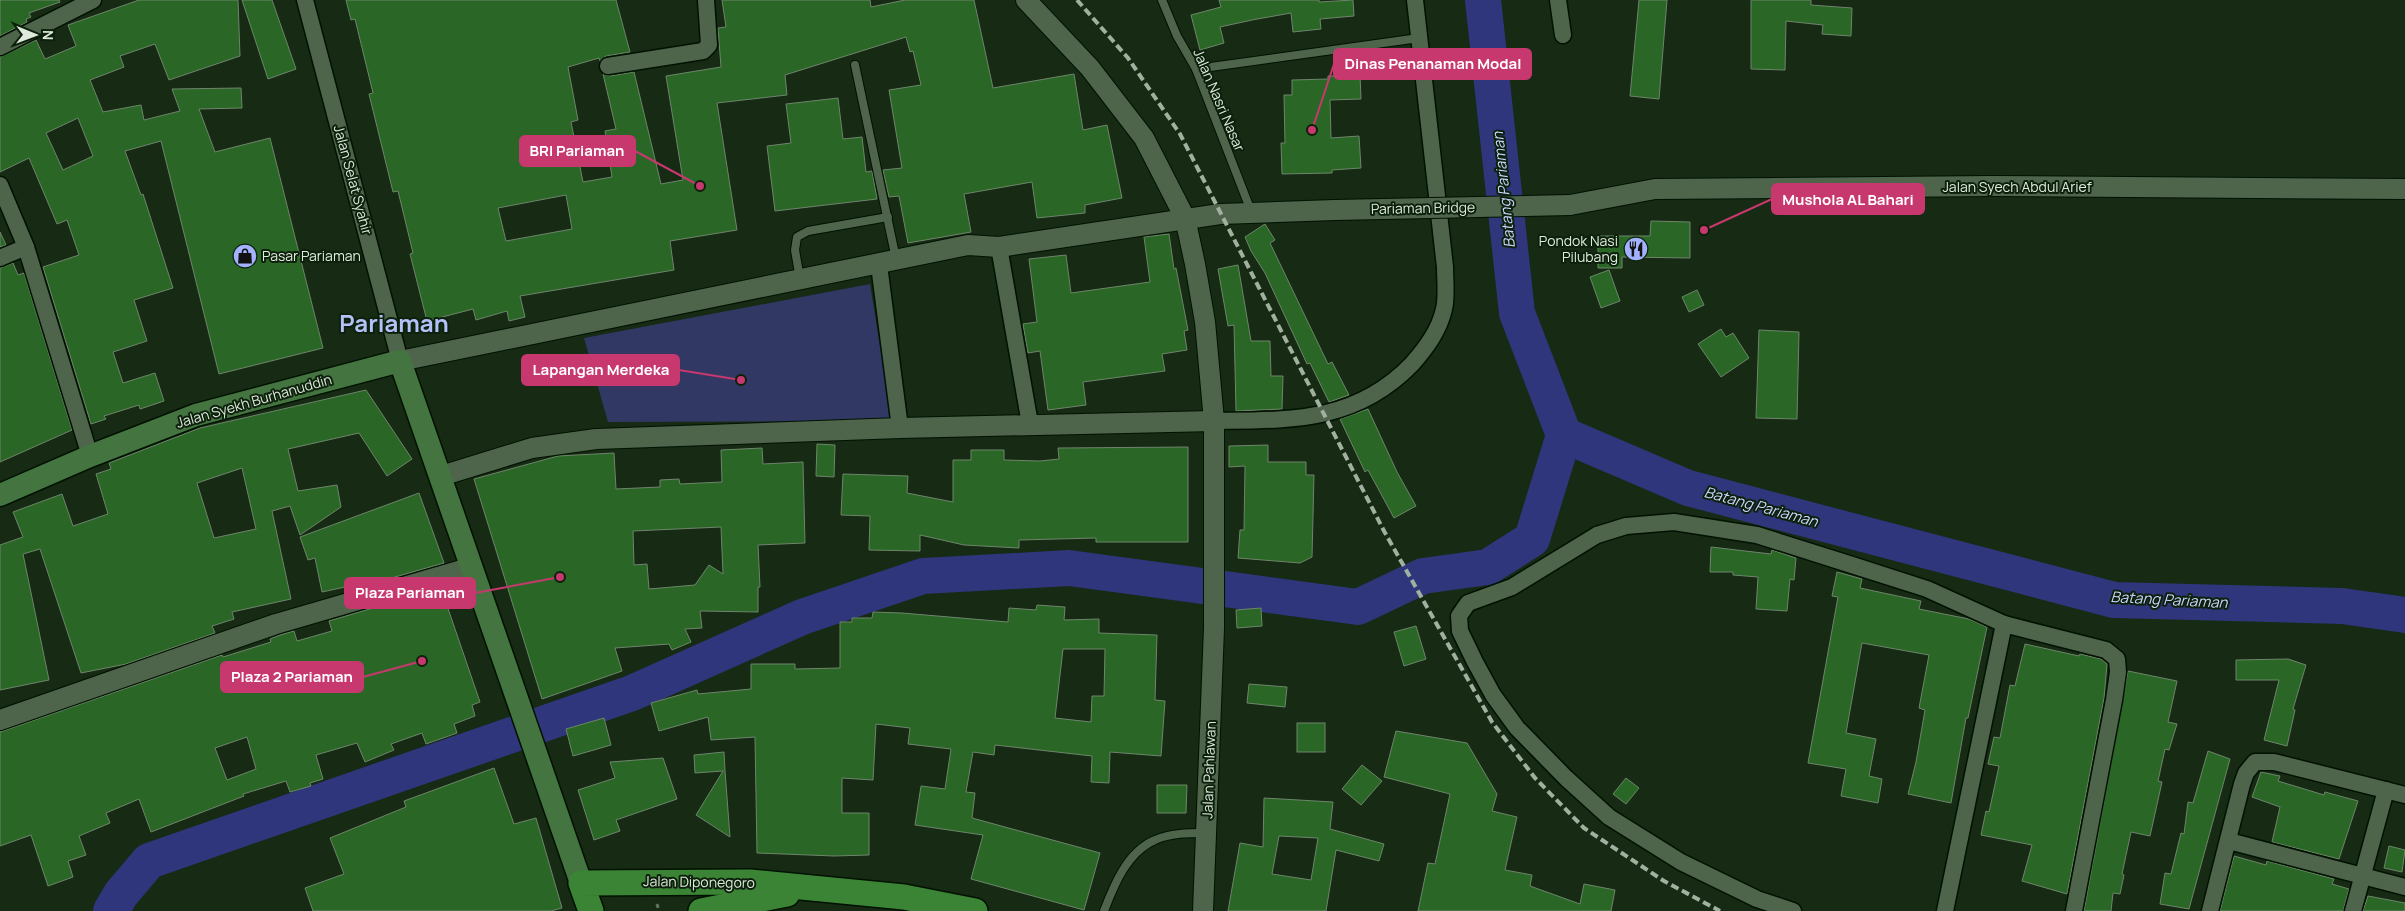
<svg xmlns="http://www.w3.org/2000/svg" width="2405" height="911" font-family="Manrope,sans-serif">
<style>
.green{fill:#313863}
.lines{fill:none;stroke-linecap:round;stroke-linejoin:round}
.river{stroke:#2f367b;stroke-width:36}
.building{fill:#2a6726;stroke:#6e856b;fill-rule:evenodd}
.service-casing{stroke:#021201;stroke-width:10}
.minor-casing{stroke:#021201;stroke-width:19}
.tertiary-casing{stroke:#021201;stroke-width:22}
.secondary-casing{stroke:#021201;stroke-width:25}
.primary-casing{stroke:#021201;stroke-width:28}
.path{stroke:#637461;stroke-width:3;stroke-dasharray:4 4;stroke-linecap:butt}
.service{stroke:#4e654c;stroke-width:8}
.minor{stroke:#4e654c;stroke-width:16}
.tertiary{stroke:#4e654c;stroke-width:20}
.secondary{stroke:#447541;stroke-width:22}
.primary{stroke:#3b8436;stroke-width:25}
.rail{stroke:#a1b09f;stroke-width:4;stroke-dasharray:8 4;stroke-linecap:butt}
.tertiary-bridge-casing{stroke:#021201;stroke-width:22;stroke-linecap:butt}
.tertiary-bridge{stroke:#4e654c;stroke-width:20}
.labels{text-anchor:middle;stroke-width:4;stroke-linejoin:round;paint-order:stroke}
.street-label{font-size:14px;fill:#deebdc;stroke:#0c200b}
.poi-label{font-size:14px;fill:#deebdc;stroke:#0c200b;text-anchor:end}
.water-label{font-size:15px;font-style:italic;fill:#cbd5ff;stroke:#0c200b}
.town-label{font-size:24px;font-weight:bold;fill:#b4c1f8;stroke:#0c200b}
.leader{fill:none;stroke:#c6386e;stroke-width:2}
.callout-dot{fill:#c6386e;stroke:#0c200b;stroke-width:2}
.callout{fill:#c6386e;stroke:#c6386e;stroke-width:2}
.callout-label{font-size:15px;text-anchor:middle;font-weight:bold;fill:#fff}
</style>
<rect width="100%" height="100%" fill="#162a14"/>
<polygon class="green" points="870,284 892,421 608,422 584,338"/>
<g class="lines">
<g class="river">
<polyline points="1483,0 1517,313 1564,435 1688,488 2114,600 2342,606 2405,615"/>
<polyline points="111,911 121,894 149,861 632,693 802,617 923,576 1069,568 1358,607 1423,576 1488,567 1532,539 1564,435"/>
</g>
</g>
<g class="building">
<polygon points="0,0 59,0 60,2 29,13 31,17 26,19 27,22 0,36"/>
<path d="M139 0H238L240 56 169 80 155 44 120 56 124 67 90 80 103 112 141 105 144 120 180 111 172 89 241 88 242 108 199 109 215 152 270 138 323 348 219 374 161 141 125 151 141 195 143 194 173 288 134 300 147 341 113 352 123 383 155 373 164 401 140 409 139 405 104 416 106 419 91 424 43 267 79 255 67 220 57 224 29 158 0 172V57L36 40 45 59 76 46 68 25ZM78 118 93 156 63 170 46 133Z"/>
<polygon points="242,0 272,0 296,69 268,79"/>
<path d="M346 0H616L630 52 606 56 600 61 599 58 568 67 578 120 571 122 583 182 612 177 605 131 616 129 603 74 610 76 634 72 661 184 683 180 666 76 721 67 718 28 726 27 722 0H870L871 7 905 0H974L993 88 1074 74 1083 130 1107 125 1122 198 1085 205V213L1037 218 1032 182 964 194 971 232 908 243 899 196 889 197 883 170 902 168 889 90 921 85 913 51 910 52 906 37 785 75 787 95 717 103 737 230 670 241 674 270 520 296 525 317 509 321 507 311 476 320 473 309 427 321 410 254 413 253 398 191 393 192 369 94 373 93 355 19 351 20ZM566 195 572 229 506 241 498 208Z"/>
<polygon points="1219,0 1319,0 1319,2 1353,0 1354,16 1320,19 1321,29 1293,32 1291,13 1252,20 1220,27 1224,43 1200,50 1191,15 1221,7"/>
<polygon points="1639,0 1667,0 1659,99 1630,96"/>
<polygon points="1751,0 1811,0 1811,5 1852,8 1851,36 1822,34 1823,25 1786,21 1785,70 1751,69"/>
<polygon points="1357,63 1357,75 1360,75 1361,99 1330,100 1331,138 1359,136 1361,168 1332,170 1332,173 1282,174 1281,143 1285,143 1284,95 1292,95 1292,80 1328,79 1328,76 1339,76 1339,64"/>
<polygon points="838,98 843,139 862,137 866,172 872,171 877,199 775,211 767,146 791,143 786,104"/>
<polygon points="1651,221 1690,222 1690,258 1622,257 1622,268 1598,268 1598,236 1650,236"/>
<polygon points="1265,224 1275,240 1270,243 1328,364 1332,362 1349,395 1329,402 1310,363 1307,364 1265,273 1251,251 1245,237"/>
<polygon points="0,232 6,245 0,247"/>
<polygon points="1169,234 1174,269 1176,268 1188,330 1184,331 1187,350 1162,354 1165,371 1083,382 1086,405 1048,410 1040,351 1028,353 1023,324 1037,322 1029,259 1066,255 1071,293 1150,282 1144,237"/>
<polygon points="13,263 18,275 24,273 72,430 0,462 0,268"/>
<polygon points="1238,265 1251,341 1270,341 1271,376 1283,376 1282,409 1236,411 1234,325 1228,326 1218,269"/>
<polygon points="1609,270 1620,301 1601,308 1590,277"/>
<polygon points="1697,290 1704,305 1689,312 1682,297"/>
<polygon points="1721,329 1726,337 1733,333 1749,358 1721,377 1698,344"/>
<polygon points="1759,330 1799,332 1797,419 1756,418"/>
<path d="M366 390 412 459 387 476 359 433 288 449 298 491 337 485 341 507 300 535 290 506 272 511 291 599 232 612 234 619 212 626 215 633 126 664 81 673 40 549 23 554 49 680 0 690V545L23 537 13 512 62 494 73 526 108 514 96 474 111 469 109 463 200 428ZM242 468 256 529 214 538 197 483Z"/>
<polygon points="1368,409 1397,472 1416,506 1394,518 1368,470 1365,472 1340,419"/>
<polygon points="817,444 835,445 834,477 816,476"/>
<polygon points="1268,445 1268,462 1306,462 1306,475 1314,475 1312,557 1300,563 1238,558 1240,530 1244,530 1245,466 1229,467 1229,446"/>
<polygon points="1188,447 1188,542 1096,542 1096,538 1019,540 1019,548 964,545 920,535 920,551 869,550 870,516 841,515 843,474 908,476 907,493 953,502 953,460 971,460 971,450 1004,450 1004,460 1040,461 1059,459 1058,448"/>
<path d="M762 448 763 464 803 462 805 543 758 545 760 587H758V612L700 611 702 628 685 629 691 642 672 650 669 644 615 648 622 671 542 699 474 479 558 456 614 453 616 489 660 487V480L679 479 680 484 722 482 721 450ZM721 527 723 574 709 565 695 585 649 589 647 564 634 565 633 531Z"/>
<polygon points="419,493 444,563 374,583 373,581 322,592 315,558 308,560 300,537"/>
<polygon points="1711,547 1771,554 1772,550 1796,558 1794,580 1790,579 1787,611 1756,609 1758,577 1733,575 1733,572 1710,572"/>
<polygon points="1837,572 1862,579 1860,588 1921,601 1919,609 1969,619 1987,627 1968,718 1966,718 1951,803 1908,794 1916,762 1925,710 1919,708 1929,655 1862,643 1846,733 1876,739 1869,776 1882,779 1878,803 1841,796 1846,769 1808,763 1838,597 1832,596"/>
<path d="M441 588 480 702 472 705 475 716 454 724 457 733 426 744 422 733 391 744 394 750 365 762 357 743 316 755 323 779 310 783 311 786 290 792 286 781 243 794 244 796 151 832 139 799 106 813 110 823 79 836 86 855 68 861 73 877 48 886 31 835 0 846V732L222 655 223 657 271 642 270 639 280 635 294 631 297 641 332 631 329 621ZM247 737 256 769 227 780 215 748Z"/>
<path d="M1037 605 1065 607 1064 620 1099 619V633L1157 635 1155 700 1165 701 1161 756 1110 752 1109 783 1091 782 1092 756 995 745 994 755 973 752 966 792 975 793 972 818 1100 853 1084 910 971 879 983 835 915 825 921 786 945 789 951 749 908 744 910 728 876 724 873 780 842 778V813H869V855L834 856 757 853 755 737 711 740 708 717 659 731 651 703 697 690 698 694 751 689V664H795V669L840 668V622H852V618H872L873 612 902 613 1008 622 1009 608 1036 610ZM1063 649H1105L1104 696H1092L1091 722 1055 718Z"/>
<polygon points="1261,608 1262,626 1237,628 1236,610"/>
<polygon points="1416,626 1426,659 1404,666 1394,632"/>
<polygon points="2025,644 2079,656 2080,654 2101,659 2107,664 2104,698 2067,894 2022,881 2032,845 1981,835 1986,811 1989,812 1999,766 1988,764 1994,737 2000,738 2010,685 2015,686"/>
<polygon points="2288,659 2306,665 2293,709 2295,710 2287,746 2264,740 2279,680 2236,680 2236,660"/>
<polygon points="2128,671 2177,681 2168,722 2177,724 2169,750 2165,749 2158,781 2162,782 2150,836 2131,832 2122,874 2124,875 2120,894 2113,893 2111,911 2084,911"/>
<polygon points="1249,684 1287,687 1285,707 1247,703"/>
<polygon points="604,718 611,745 573,756 566,729"/>
<rect x="1297" y="723" width="28" height="29"/>
<polygon points="1396,731 1467,743 1497,794 1492,811 1517,817 1505,870 1532,875 1530,886 1580,904 1584,884 1615,890 1611,911 1418,911 1428,863 1435,864 1450,794 1384,777"/>
<polygon points="2208,751 2230,759 2189,909 2160,904 2165,873 2171,874 2181,833 2184,834 2188,802 2193,803"/>
<polygon points="724,752 725,771 730,837 696,815 723,771 695,773 694,755"/>
<polygon points="663,758 677,799 616,820 620,831 594,840 578,790 615,778 610,762"/>
<polygon points="1362,765 1382,781 1361,805 1342,789"/>
<polygon points="494,768 514,824 536,818 562,908 551,911 313,911 305,888 344,874 330,838 406,807 404,801"/>
<polygon points="2261,772 2280,776 2278,781 2324,795 2325,792 2358,801 2339,859 2272,842 2280,807 2252,797"/>
<polygon points="1626,778 1639,788 1626,804 1613,794"/>
<polygon points="1157,785 1187,785 1186,813 1157,813"/>
<path d="M1264 798 1333 802 1330 829 1384 844 1379 861 1336 850 1326 911H1228L1240 843 1263 847ZM1279 836 1318 838 1311 880 1272 874Z"/>
<polygon points="2389,846 2405,850 2402,872 2384,868"/>
<polygon points="2234,856 2266,865 2267,861 2334,879 2332,884 2349,889 2343,911 2220,911"/>
<polygon points="2368,896 2405,903 2405,911 2363,911"/>
</g>
<g class="lines">
<g class="service-casing">
<g id="service">
<polyline points="1162,0 1177,36 1196,69 1251,211"/>
<polyline points="855,65 896,259"/>
<polyline points="1196,69 1419,38"/>
<polyline points="800,279 795,250 797,237 808,231 888,217"/>
<path d="M1104 911C1114 885 1127 852 1155 840 1170 833 1189 833 1205 833"/>
</g>
</g>
<g class="minor-casing">
<g id="minor">
<polyline points="305,0 400,361"/>
<polyline points="1558,0 1563,35"/>
<polyline points="0,47 93,0"/>
<polyline points="608,66 703,51 709,45 706,0"/>
<polyline points="0,185 26,247 90,456"/>
<polyline points="999,247 1030,424"/>
<polyline points="0,258 26,247"/>
<polyline points="879,265 900,428"/>
<path d="M1214 421C1290 420 1355 423 1412 364 1426 348 1439 331 1444 309 1447 297 1445 280 1445 267L1415 0"/>
<polyline points="2229,841 2405,887"/>
<polyline points="1793,911 1757,899 1681,862 1609,817 1566,778 1517,728 1493,695 1475,662 1460,631 1459,616 1468,603 1512,587 1597,535 1626,526 1674,522 1757,535 1852,565 1927,589 2004,624"/>
<polyline points="1945,911 2004,624 2106,650 2117,659 2118,672 2114,700 2074,911"/>
<polyline points="2210,911 2242,784 2246,773 2255,762 2274,762 2405,795"/>
<polyline points="2353,911 2386,790"/>
</g>
</g>
<g class="tertiary-casing">
<g id="tertiary">
<polyline points="1026,0 1090,68 1144,138 1185,218 1195,264 1205,322 1214,421 1214,628 1203,911"/>
<polyline points="1570,205 1655,189 1992,186 2405,189"/>
<polyline points="400,361 968,245 999,247 1220,214 1335,210"/>
<polyline points="441,476 532,448 596,439 900,428 1214,421"/>
<polyline points="0,720 276,624 472,567"/>
</g>
</g>
<g class="secondary-casing">
<polyline id="secondary" points="0,495 90,456 196,415 400,361 581,883"/>
</g>
<g class="primary-casing">
<g id="primary">
<polyline points="591,911 581,883 750,882 904,897 975,911"/>
<polyline points="701,911 787,894"/>
</g>
</g>
<polyline class="path" points="657,904 659,911"/>
<use href="#service" class="service"/>
<use href="#minor" class="minor"/>
<use href="#tertiary" class="tertiary"/>
<use href="#secondary" class="secondary"/>
<use href="#primary" class="primary"/>
<polyline class="rail" points="1077,0 1128,58 1180,134 1384,531 1492,722 1535,778 1584,828 1664,881 1720,911"/>
<g class="tertiary-bridge-casing">
<polyline id="tertiary-bridge" points="1335,210 1570,205"/>
</g>
<use href="#tertiary-bridge" class="tertiary-bridge"/>
</g>
<defs>
<g id="restaurant-disc" transform="scale(1.25)"><circle r="9.5" fill="#a3b2fd" stroke="#0c200b"/><path d="M-5-6h1v4h1v-4h1v4h1v-4h1v5L-1.5 .5V6h-2V.5L-5-1ZM5-6V6H3V1.5H1.5Q1.5-4 5-6Z" fill="#111"/></g>
<g id="shop-disc" transform="scale(1.25)"><circle r="9.5" fill="#a3b2fd" stroke="#0c200b"/><path d="M-5-2.5h2.3a2.7 3.5 0 0 1 5.4 0H5L5.5 6h-11ZM-1.5-2.5h3a1.5 2.3 0 0 0-3 0Z" fill="#111"/></g>
</defs>
<g fill-rule="evenodd">
<use href="#restaurant-disc" x="1636" y="249"/>
<use href="#shop-disc" x="245" y="256"/>
</g>
<g class="labels">
<g class="street-label">
<text transform="translate(1219 100) rotate(67)" y="5">Jalan Nasri Nasar</text>
<text transform="translate(353 180) rotate(75)" y="5">Jalan Selat Syahir</text>
<text x="2017" y="192">Jalan Syech Abdul Arief</text>
<text transform="translate(1423 208) rotate(-1)" y="5">Pariaman Bridge</text>
<text transform="translate(254 401) rotate(-16)" y="5">Jalan Syekh Burhanuddin</text>
<text transform="translate(1209 770) rotate(-88)" y="5">Jalan Pahlawan</text>
<text transform="translate(699 882) rotate(1)" y="5">Jalan Diponegoro</text>
</g>
<g class="poi-label">
<text x="1618" y="246">Pondok Nasi<tspan x="1618" dy="16">Pilubang</tspan></text>
<text x="262" y="261" text-anchor="start">Pasar Pariaman</text>
</g>
<g class="water-label">
<text transform="translate(1504 190) rotate(-96)" y="5">Batang Pariaman</text>
<text transform="translate(1761 507) rotate(15)" y="5">Batang Pariaman</text>
<text transform="translate(2169 600) rotate(3)" y="5">Batang Pariaman</text>
</g>
<g class="town-label">
<text x="394" y="332">Pariaman</text>
</g>
</g>
<path class="leader" d="M1312 130L1334 64M700 186L635 151M1704 230L1772 199M741 380L679 370M560 577L475 593M422 661L363 677"/>
<g class="callout-dot">
<circle cx="1312" cy="130" r="5"/>
<circle cx="700" cy="186" r="5"/>
<circle cx="1704" cy="230" r="5"/>
<circle cx="741" cy="380" r="5"/>
<circle cx="560" cy="577" r="5"/>
<circle cx="422" cy="661" r="5"/>
</g>
<g class="callout">
<rect x="1334" y="49" width="197" height="30" rx="5"/>
<rect x="520" y="136" width="115" height="30" rx="5"/>
<rect x="1772" y="184" width="152" height="30" rx="5"/>
<rect x="522" y="355" width="157" height="30" rx="5"/>
<rect x="345" y="578" width="130" height="30" rx="5"/>
<rect x="221" y="662" width="142" height="30" rx="5"/>
</g>
<g class="callout-label">
<text x="1433" y="69">Dinas Penanaman Modal</text>
<text x="577" y="156">BRI Pariaman</text>
<text x="1848" y="205">Mushola AL Bahari</text>
<text x="601" y="375">Lapangan Merdeka</text>
<text x="410" y="598">Plaza Pariaman</text>
<text x="292" y="682">Plaza 2 Pariaman</text>
</g>
<g transform="translate(35 35) rotate(91)" stroke="#0c200b" stroke-width="4" paint-order="stroke">
<path d="M0-4L9 19L0 12L-9 19Z" fill="#deebdc"/>
<text y="-8" font-size="14" font-weight="bold" text-anchor="middle" fill="#deebdc">N</text>
</g>
</svg>
